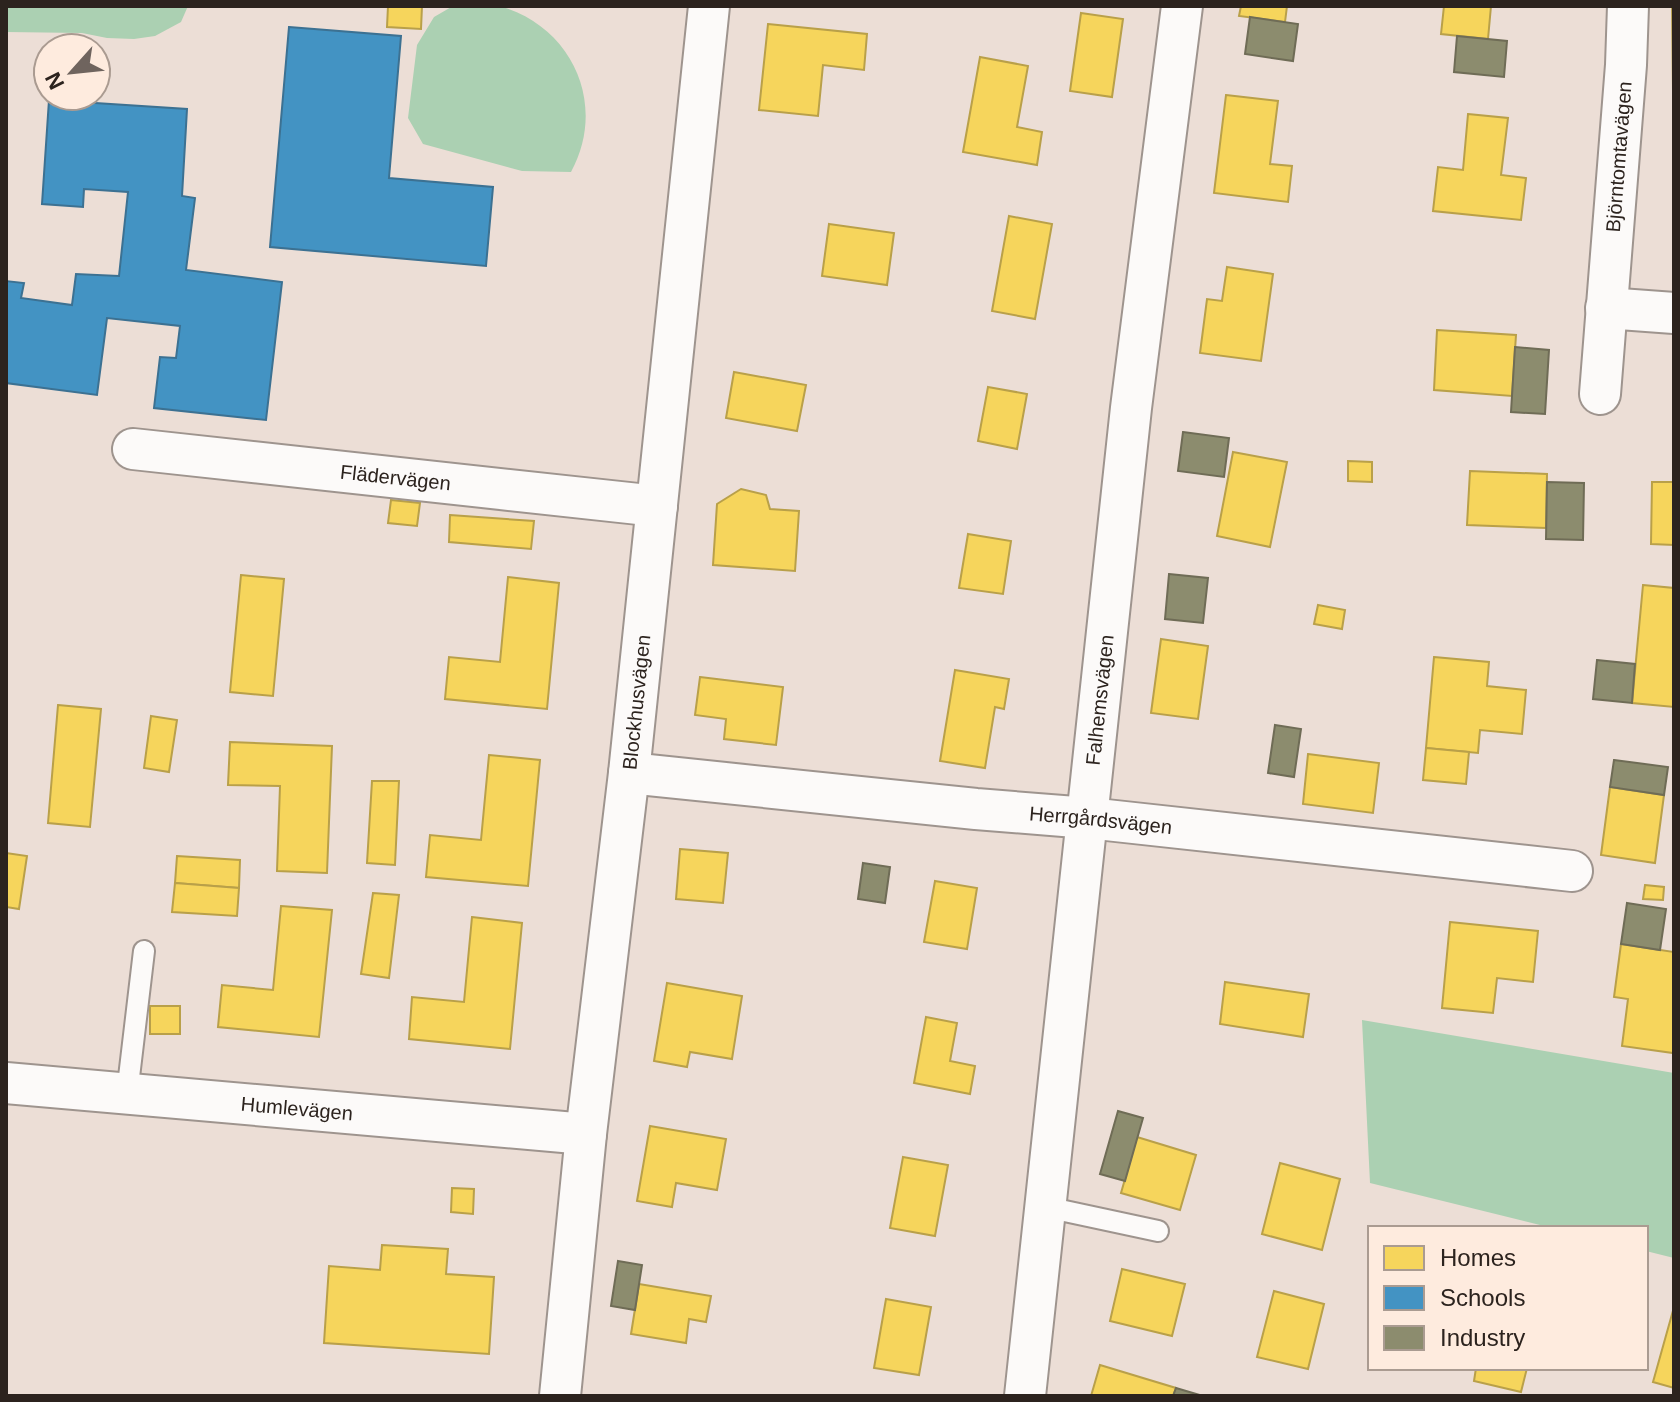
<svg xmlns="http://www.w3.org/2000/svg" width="1680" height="1402" font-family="Arial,sans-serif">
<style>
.forest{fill:#abd0b2}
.homes{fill:#f6d55c;stroke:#b9a049;stroke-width:2}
.schools{fill:#4393c3;stroke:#3c7192;stroke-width:2}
.industry{fill:#8c8c6e;stroke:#6f6c56;stroke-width:2}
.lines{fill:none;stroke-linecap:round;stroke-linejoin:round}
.service-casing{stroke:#9e948e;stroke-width:24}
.minor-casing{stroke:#9e948e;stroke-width:44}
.service{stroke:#fcfaf9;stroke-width:20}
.minor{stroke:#fcfaf9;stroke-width:40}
.labels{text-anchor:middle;stroke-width:8;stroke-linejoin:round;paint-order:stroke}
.street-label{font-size:20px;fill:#2c231e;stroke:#feebde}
</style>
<rect width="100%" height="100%" fill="#ecded6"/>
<g class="forest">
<polygon points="6,6 188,6 181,22 155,36 134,39 107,38 82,33 6,32"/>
<path d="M453 6C468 6 488 3 503 7 574 29 607 106 571 172L522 171 423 144 408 118 417 45 434 17Z"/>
<polygon points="1362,1020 1674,1073 1674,1258 1646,1251 1646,1228 1552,1228 1370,1183"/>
</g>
<g class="homes">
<polygon points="388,6 422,6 421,29 387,27"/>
<polygon points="1241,6 1287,6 1285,22 1239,16"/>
<polygon points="1444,6 1491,6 1488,39 1441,34"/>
<polygon points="1672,6 1674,6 1673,91"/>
<polygon points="1081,13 1123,19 1112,97 1070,91"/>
<polygon points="768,24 867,34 864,70 823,65 818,116 759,110"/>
<polygon points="980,57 1028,66 1017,127 1042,132 1037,165 963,152"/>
<polygon points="1226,95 1278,101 1270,164 1292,166 1288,202 1214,193"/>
<polygon points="1468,114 1508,118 1501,175 1526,178 1521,220 1433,211 1438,167 1463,170"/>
<polygon points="1673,156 1674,156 1673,241"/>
<polygon points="1009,216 1052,224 1035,319 992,311"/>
<polygon points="829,224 894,233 887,285 822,276"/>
<polygon points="1227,267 1273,274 1261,361 1200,353 1207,299 1222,301"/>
<polygon points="1437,330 1516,335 1512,396 1434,390"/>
<polygon points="734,372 806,385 797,431 726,418"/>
<polygon points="988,387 1027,394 1017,449 978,441"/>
<polygon points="1233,452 1287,462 1270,547 1217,536"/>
<polygon points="1348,461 1372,462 1372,482 1348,481"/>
<polygon points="1470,471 1547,474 1546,528 1467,525"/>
<polygon points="1652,482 1674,482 1674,545 1651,544"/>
<polygon points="741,489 766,495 770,509 799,511 795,571 713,565 717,504"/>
<polygon points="391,500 420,503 417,526 388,523"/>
<polygon points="450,515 534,521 531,549 449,542"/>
<polygon points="968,534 1011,541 1003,594 959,588"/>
<polygon points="241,575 284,579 273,696 230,692"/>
<polygon points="508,577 559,583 547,709 445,699 449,657 500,662"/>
<polygon points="1643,585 1674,588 1674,707 1632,703"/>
<polygon points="1318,605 1345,610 1342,629 1314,624"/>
<polygon points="1161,639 1208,646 1198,719 1151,713"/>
<polygon points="1434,657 1489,662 1487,686 1526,690 1522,734 1480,730 1478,753 1426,748"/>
<polygon points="955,670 1009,679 1004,709 995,707 985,768 940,761"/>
<polygon points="700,677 783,687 776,745 724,739 726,719 695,715"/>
<polygon points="58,705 101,709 90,827 48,823"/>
<polygon points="151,716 177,720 169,772 144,768"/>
<polygon points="230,742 332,746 327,873 277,871 280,786 228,785"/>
<polygon points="1426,748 1469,752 1466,784 1423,780"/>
<polygon points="1308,754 1379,763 1373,813 1303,804"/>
<polygon points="489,755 540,760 528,886 426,877 430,835 481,840"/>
<polygon points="372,781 399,781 395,865 367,863"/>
<polygon points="1610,787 1664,795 1655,863 1601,855"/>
<polygon points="680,849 728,853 723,903 676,899"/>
<polygon points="6,853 27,856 19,909 6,907"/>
<polygon points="177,856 240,860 239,888 175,883"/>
<polygon points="935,881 977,888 967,949 924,942"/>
<polygon points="175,883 239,888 237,916 172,912"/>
<polygon points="1645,885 1664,887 1663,900 1643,899"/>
<polygon points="373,893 399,895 389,978 361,974"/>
<polygon points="281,906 332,910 319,1037 218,1027 222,985 273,990"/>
<polygon points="472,917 522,923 510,1049 409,1039 412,997 464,1002"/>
<polygon points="1450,922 1538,931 1533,982 1497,978 1493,1013 1442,1008"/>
<polygon points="1621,944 1674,952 1673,1053 1622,1046 1628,999 1614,997"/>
<polygon points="1225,982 1309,994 1303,1037 1220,1024"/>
<polygon points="667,983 742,996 732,1059 690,1052 687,1067 654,1061"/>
<rect x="150" y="1006" width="30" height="28"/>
<polygon points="926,1017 957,1023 950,1061 975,1066 970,1094 914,1083"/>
<polygon points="650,1126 726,1139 717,1190 676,1183 672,1207 637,1201"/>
<polygon points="1137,1137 1196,1155 1180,1210 1121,1193"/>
<polygon points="903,1157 948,1165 935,1236 890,1228"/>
<polygon points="1280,1163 1340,1179 1322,1250 1262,1234"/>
<polygon points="452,1188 474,1189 473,1214 451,1212"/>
<polygon points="382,1245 448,1249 446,1274 494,1277 489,1354 324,1343 329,1266 380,1270"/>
<polygon points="1122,1269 1185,1284 1172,1336 1110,1321"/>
<polygon points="639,1284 711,1296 706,1322 689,1319 686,1343 631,1334"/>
<polygon points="1274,1291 1324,1304 1308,1369 1257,1357"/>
<polygon points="886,1299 931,1307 919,1375 874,1368"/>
<polygon points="1674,1307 1674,1388 1653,1382"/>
<polygon points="1100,1365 1176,1388 1173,1396 1091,1396"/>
<polygon points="1476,1368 1527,1368 1521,1392 1474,1381"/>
</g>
<g class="schools">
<polygon points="289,27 401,36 389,178 493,187 486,266 270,247"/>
<polygon points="49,100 187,109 182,196 195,198 186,270 282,282 266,420 154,408 160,357 176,358 180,326 107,318 97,395 6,383 6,281 24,283 21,298 72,305 76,274 119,276 128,192 84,189 83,207 42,204"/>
</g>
<g class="industry">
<polygon points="1250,17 1298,24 1293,61 1245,54"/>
<polygon points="1457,36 1507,41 1504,77 1454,72"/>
<polygon points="1515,347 1549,350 1545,414 1511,412"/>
<polygon points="1183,432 1229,438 1224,477 1178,471"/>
<polygon points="1547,482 1584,483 1583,540 1546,539"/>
<polygon points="1169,574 1208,578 1203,623 1165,619"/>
<polygon points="1597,660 1635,664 1632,703 1593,699"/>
<polygon points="1275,725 1301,729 1294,777 1268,773"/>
<polygon points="1614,760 1668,767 1664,795 1610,787"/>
<polygon points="863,863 890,867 885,903 858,899"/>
<polygon points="1627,903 1666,909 1660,950 1621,944"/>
<polygon points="1118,1111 1143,1118 1125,1181 1100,1174"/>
<polygon points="618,1261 642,1265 635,1310 611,1306"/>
<polygon points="1176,1388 1203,1396 1173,1396"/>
</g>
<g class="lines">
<g class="service-casing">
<g id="service">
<polyline points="127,1094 144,951"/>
<polyline points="1046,1207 1158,1231"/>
</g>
</g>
<g class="minor-casing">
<g id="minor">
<polyline points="1606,308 1674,313"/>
<path id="s1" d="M1600 394 1626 65 1628 6"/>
<path id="s2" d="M133 449 657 506"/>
<path id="s3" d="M629 773 976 809 1088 818 1572 871"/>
<path id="s4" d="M6 1083 586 1134"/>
<path id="s5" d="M560 1396 586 1134 629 773 709 6"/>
<path id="s6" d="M1025 1396 1131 408 1182 6"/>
</g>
</g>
<use href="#service" class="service"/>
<use href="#minor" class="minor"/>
</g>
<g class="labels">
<g class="street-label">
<text dy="7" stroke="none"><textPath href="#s1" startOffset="238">Björntomtavägen</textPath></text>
<text dy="7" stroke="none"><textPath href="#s2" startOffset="264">Flädervägen</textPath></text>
<text dy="7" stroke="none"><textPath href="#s5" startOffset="698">Blockhusvägen</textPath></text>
<text dy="7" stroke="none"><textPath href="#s6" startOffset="700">Falhemsvägen</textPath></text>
<text dy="7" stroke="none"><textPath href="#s3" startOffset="474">Herrgårdsvägen</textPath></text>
<text dy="7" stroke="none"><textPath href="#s4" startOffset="292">Humlevägen</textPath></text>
</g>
</g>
<rect width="1680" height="1402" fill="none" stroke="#2c231e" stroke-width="16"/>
<rect x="1368" y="1226" width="280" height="144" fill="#feebde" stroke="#aa9b91" stroke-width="2"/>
<rect x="1384" y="1246" width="40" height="24" fill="#f6d55c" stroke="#aa9b91" stroke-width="2"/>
<text x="1440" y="1266" font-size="24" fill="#2c231e">Homes</text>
<rect x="1384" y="1286" width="40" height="24" fill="#4393c3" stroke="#aa9b91" stroke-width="2"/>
<text x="1440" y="1306" font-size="24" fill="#2c231e">Schools</text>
<rect x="1384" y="1326" width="40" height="24" fill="#8c8c6e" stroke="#aa9b91" stroke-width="2"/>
<text x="1440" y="1346" font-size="24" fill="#2c231e">Industry</text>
<g transform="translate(72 72) rotate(243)"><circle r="38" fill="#feebde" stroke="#aa9b91" stroke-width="2"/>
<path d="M0-6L14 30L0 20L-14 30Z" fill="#6f645e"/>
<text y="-12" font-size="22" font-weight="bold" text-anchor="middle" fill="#2c231e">N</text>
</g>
</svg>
